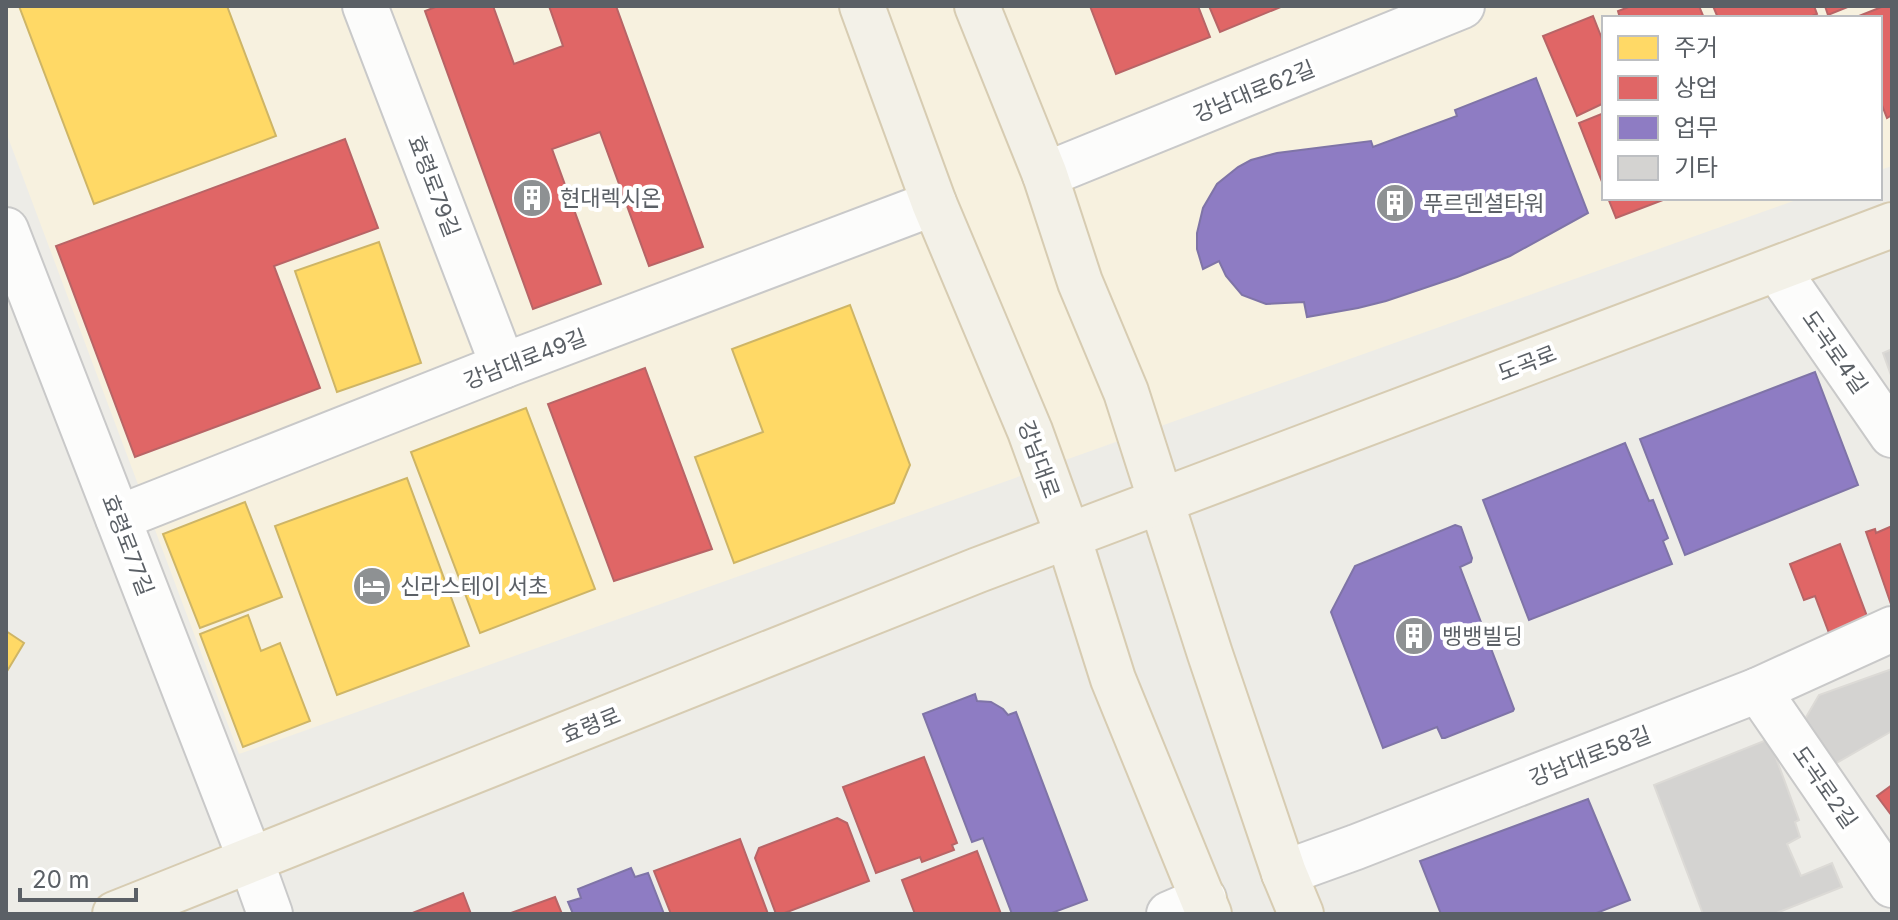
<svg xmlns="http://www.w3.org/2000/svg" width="1898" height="920" font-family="Inter,'Noto Sans KR',sans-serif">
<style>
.commercial{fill:#f7f1df}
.homes{fill:#ffd966;stroke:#ceb566;stroke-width:2}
.shops{fill:#e06666;stroke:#b86466;stroke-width:2}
.offices{fill:#8e7cc3;stroke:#7f74a7;stroke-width:2}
.building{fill:#d4d3d1;stroke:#dcdad6;stroke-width:2}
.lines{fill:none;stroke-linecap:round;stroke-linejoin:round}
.minor-casing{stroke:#c9c9c9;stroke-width:48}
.major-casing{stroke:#d7ccb2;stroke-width:48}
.minor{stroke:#fcfcfb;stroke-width:44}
.major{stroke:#f3f1e8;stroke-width:44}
.labels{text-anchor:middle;stroke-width:8;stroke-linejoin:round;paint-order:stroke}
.street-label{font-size:22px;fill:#5b6066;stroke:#fff}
.poi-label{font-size:22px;fill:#5b6066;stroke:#fff;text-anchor:start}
</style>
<rect width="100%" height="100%" fill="#edece7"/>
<polygon class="commercial" points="6,6 1892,6 1892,166 1880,170 1880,18 1604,18 1604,198 1802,198 239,754 6,132"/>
<g class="homes">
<polygon points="19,6 227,6 276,136 94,204"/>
<polygon points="379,242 421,363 337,392 295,271"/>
<polygon points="850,305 910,465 894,503 734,563 695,457 763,432 732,349"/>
<polygon points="526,408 595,589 480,633 411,452"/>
<polygon points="407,478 469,646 337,695 275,526"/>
<polygon points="245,502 282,597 200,628 163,534"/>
<polygon points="248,615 261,651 280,643 310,721 243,747 200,634"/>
<polygon points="6,631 24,643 6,673"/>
</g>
<g class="shops">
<polygon points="438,6 493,6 514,64 563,46 549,6 616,6 703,247 649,266 600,132 552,149 601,284 533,309 425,11"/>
<polygon points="1090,6 1198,6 1210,37 1116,74"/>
<polygon points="1209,6 1283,6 1220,32"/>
<polygon points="1631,6 1699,6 1704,18 1620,18 1618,11"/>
<polygon points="1713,6 1814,6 1817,14 1807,18 1718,18"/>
<polygon points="1825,6 1850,6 1828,15"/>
<polygon points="1884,6 1892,6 1892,115 1887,118 1880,100 1880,18 1854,18"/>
<polygon points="1593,16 1604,44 1604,103 1577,116 1543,36"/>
<polygon points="1604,113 1604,187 1579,123"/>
<polygon points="345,139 378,228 274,266 320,388 135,457 56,246"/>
<polygon points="1608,198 1668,198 1616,218"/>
<polygon points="645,368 712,549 614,581 548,404"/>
<polygon points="1892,526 1892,607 1866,532 1875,529 1876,533"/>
<polygon points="1840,544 1868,619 1829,633 1815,596 1804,600 1790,564"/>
<polygon points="924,757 957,843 952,845 954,850 922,862 920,857 876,873 843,787"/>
<polygon points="1892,785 1892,816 1877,796"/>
<polygon points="837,818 847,823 869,881 782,914 776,914 755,858 759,848"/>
<polygon points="740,839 768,914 671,914 654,871"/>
<polygon points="977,851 1001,914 915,914 902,880"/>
<polygon points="463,893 471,914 410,914"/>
<polygon points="555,897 562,914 508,914"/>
</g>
<g class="offices">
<polygon points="1536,78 1588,213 1510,256 1457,277 1386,301 1358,308 1307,317 1304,302 1266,304 1242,295 1226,276 1219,261 1203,269 1197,249 1197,233 1203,208 1217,184 1238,167 1251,160 1277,153 1371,141 1373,147 1457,116 1455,110"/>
<polygon points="1815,372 1858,485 1685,555 1640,439"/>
<polygon points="1625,443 1649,501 1653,500 1668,538 1663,541 1672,564 1529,620 1483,500"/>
<polygon points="1455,525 1461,527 1472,558 1471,562 1460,567 1514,709 1513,711 1445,738 1442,738 1437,727 1383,748 1331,612 1355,566"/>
<polygon points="975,694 977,701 991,702 1003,709 1008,715 1016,712 1087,900 1049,914 1012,914 983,838 972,842 923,714"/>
<polygon points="1588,799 1630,900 1594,914 1441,914 1420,861"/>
<polygon points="631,868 635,877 648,873 664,914 573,914 568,902 581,898 578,889"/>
</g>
<g class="building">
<polygon points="1892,349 1892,378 1883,353"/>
<polygon points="1892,669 1892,731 1833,765 1805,719 1819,695"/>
<polygon points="1769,739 1799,820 1795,822 1800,837 1787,844 1801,876 1832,863 1842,887 1774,914 1703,914 1654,785"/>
</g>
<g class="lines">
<g class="minor-casing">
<g id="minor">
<polyline points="365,6 503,366"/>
<polyline points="1045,175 1462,6"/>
<polyline points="6,230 251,861 270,914"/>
<polyline points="1777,269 1892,435"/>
<polyline points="118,518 503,366 934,203"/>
<polyline points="1758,690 1892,885"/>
<polyline points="1284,873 1356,847 1758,690 1892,629"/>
<polyline points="1169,914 1204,899"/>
</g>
</g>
<g class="major-casing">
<g id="major">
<polyline points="862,6 934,203 1030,431 1068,536 1113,679 1209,914"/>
<polyline points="977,6 1045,175 1080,282 1126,392 1210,654 1284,873 1301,914"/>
<polyline points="115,914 978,570 1892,225"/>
</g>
</g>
<use href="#minor" class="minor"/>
<use href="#major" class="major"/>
</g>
<defs>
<g id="building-disc" transform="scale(2)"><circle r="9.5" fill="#8e9193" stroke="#fff"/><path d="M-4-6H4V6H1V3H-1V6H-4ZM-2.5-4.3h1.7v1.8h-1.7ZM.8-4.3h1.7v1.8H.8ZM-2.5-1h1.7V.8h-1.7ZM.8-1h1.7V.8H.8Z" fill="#fff"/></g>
<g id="hotel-disc" transform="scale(2)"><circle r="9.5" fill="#8e9193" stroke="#fff"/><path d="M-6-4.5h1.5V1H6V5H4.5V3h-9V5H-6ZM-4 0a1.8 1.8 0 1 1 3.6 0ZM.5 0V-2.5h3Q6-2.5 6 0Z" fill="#fff"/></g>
</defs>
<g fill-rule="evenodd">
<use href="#building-disc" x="532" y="198"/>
<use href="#building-disc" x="1395" y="203"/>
<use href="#hotel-disc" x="372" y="586"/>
<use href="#building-disc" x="1414" y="636"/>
</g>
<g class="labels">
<g class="street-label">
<text transform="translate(1254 91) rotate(-22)" y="8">강남대로62길</text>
<text transform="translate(434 186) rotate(69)" y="8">효령로79길</text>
<text transform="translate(1835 352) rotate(55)" y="8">도곡로4길</text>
<text transform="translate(525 359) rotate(-21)" y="8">강남대로49길</text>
<text transform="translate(1527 363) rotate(-21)" y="8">도곡로</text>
<text transform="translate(1039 459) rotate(70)" y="8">강남대로</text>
<text transform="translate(128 545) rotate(69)" y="8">효령로77길</text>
<text transform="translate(591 725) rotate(-22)" y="8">효령로</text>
<text transform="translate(1590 756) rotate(-21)" y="8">강남대로58길</text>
<text transform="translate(1825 787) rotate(55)" y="8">도곡로2길</text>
</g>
<g class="poi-label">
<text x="560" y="206">현대렉시온</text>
<text x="1423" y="211">푸르덴셜타워</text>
<text x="400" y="594">신라스테이 서초</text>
<text x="1442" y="644">뱅뱅빌딩</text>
</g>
</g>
<rect width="1898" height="920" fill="none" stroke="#5b6066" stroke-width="16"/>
<rect x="1602" y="16" width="280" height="184" fill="#ffffff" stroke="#bdbfc2" stroke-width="2"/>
<rect x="1618" y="36" width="40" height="24" fill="#ffd966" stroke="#bdbfc2" stroke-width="2"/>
<text x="1674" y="56" font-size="24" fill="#5b6066">주거</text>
<rect x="1618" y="76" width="40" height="24" fill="#e06666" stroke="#bdbfc2" stroke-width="2"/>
<text x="1674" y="96" font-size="24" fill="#5b6066">상업</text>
<rect x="1618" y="116" width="40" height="24" fill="#8e7cc3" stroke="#bdbfc2" stroke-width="2"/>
<text x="1674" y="136" font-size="24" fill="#5b6066">업무</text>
<rect x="1618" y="156" width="40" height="24" fill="#d4d3d1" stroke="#bdbfc2" stroke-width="2"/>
<text x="1674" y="176" font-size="24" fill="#5b6066">기타</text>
<path d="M20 888v12h116v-12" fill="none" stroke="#5b6066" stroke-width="4"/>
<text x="32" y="888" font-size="24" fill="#5b6066" stroke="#ffffff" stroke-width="6" paint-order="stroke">20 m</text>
</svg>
